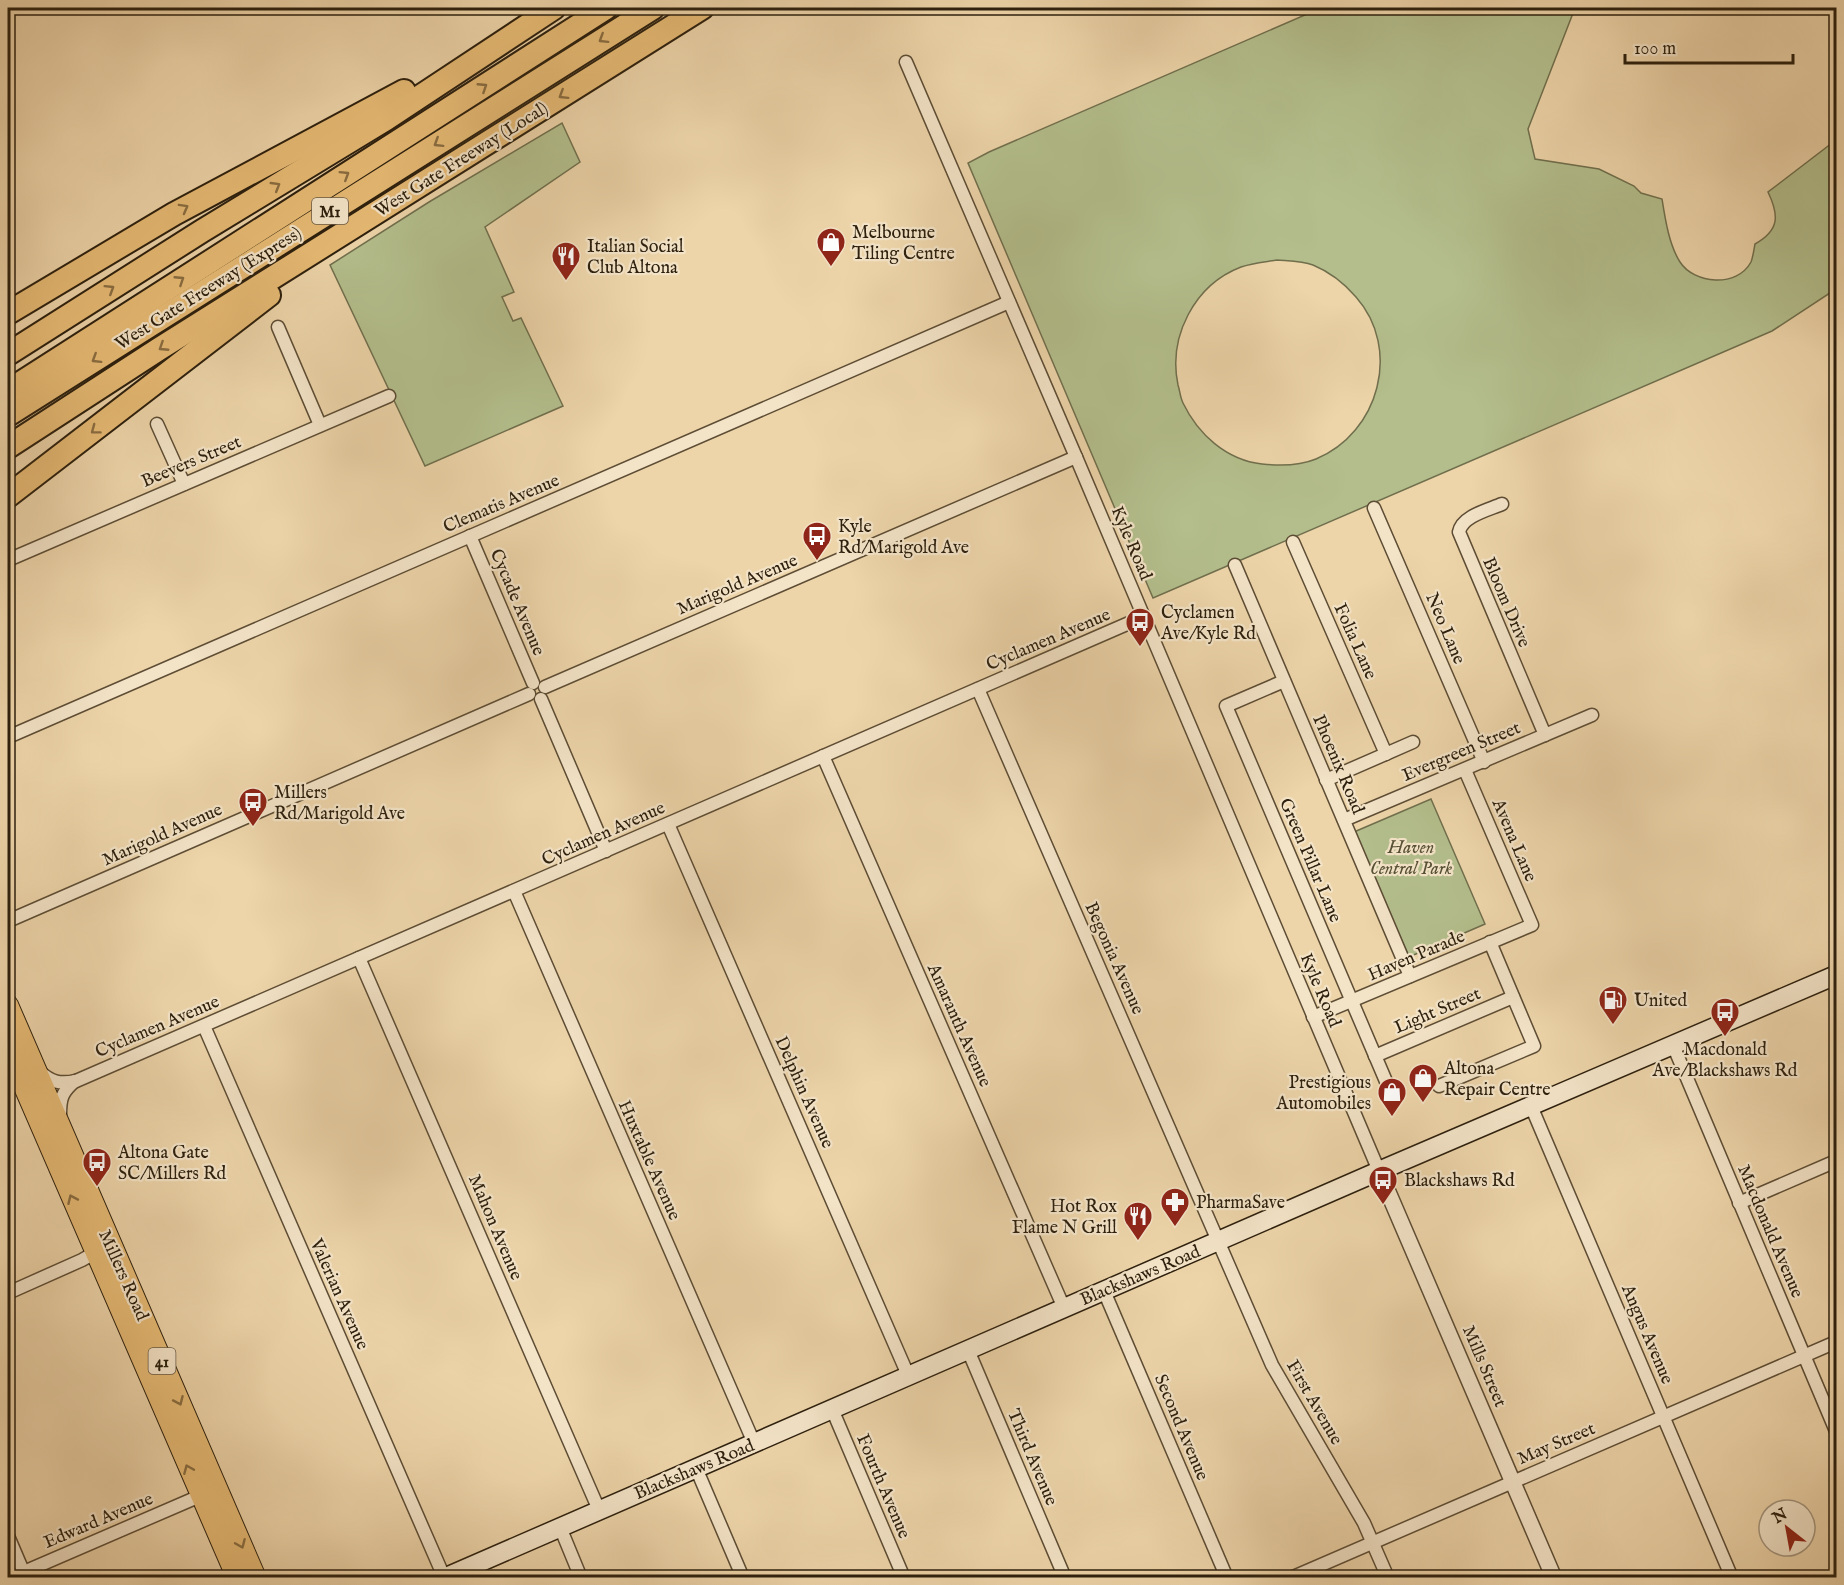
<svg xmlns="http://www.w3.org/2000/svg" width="1844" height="1585" font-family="'IM FELL English',serif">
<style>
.green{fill:#b3be8c;stroke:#706f4d;stroke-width:1.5;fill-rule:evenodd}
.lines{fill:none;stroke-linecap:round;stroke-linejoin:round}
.minor-casing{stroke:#5d4d35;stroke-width:15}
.tertiary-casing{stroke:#5d4d35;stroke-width:18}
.secondary-casing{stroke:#2d200e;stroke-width:21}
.primary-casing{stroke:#2d200e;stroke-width:22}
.motorway-casing{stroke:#2d200e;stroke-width:26}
.minor{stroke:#f3e3c7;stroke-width:12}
.tertiary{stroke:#f3e3c7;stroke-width:15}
.secondary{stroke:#f3e3c7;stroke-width:18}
.primary{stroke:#e6ba74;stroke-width:20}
.motorway{stroke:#e6ba74;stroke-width:22}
.oneway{stroke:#8a6d41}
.labels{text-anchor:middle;stroke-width:4.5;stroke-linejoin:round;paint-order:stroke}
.shield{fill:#f3e3c7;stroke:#685a46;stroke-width:1.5}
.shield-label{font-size:16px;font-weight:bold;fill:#2d200e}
.street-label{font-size:18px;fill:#2d200e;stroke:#f3e3c7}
.poi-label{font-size:18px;fill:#2d200e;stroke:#f3e3c7;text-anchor:start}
.park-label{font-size:18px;font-style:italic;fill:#554f34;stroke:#f3e3c7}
</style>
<rect width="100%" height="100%" fill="#edd4a9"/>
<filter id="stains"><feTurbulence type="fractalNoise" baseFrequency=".00333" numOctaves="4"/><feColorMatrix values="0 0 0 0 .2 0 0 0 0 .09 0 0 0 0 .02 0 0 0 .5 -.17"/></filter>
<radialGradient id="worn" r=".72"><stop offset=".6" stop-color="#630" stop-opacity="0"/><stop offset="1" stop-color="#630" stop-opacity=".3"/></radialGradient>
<g class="green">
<path d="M1321 8H1575L1528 129 1535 159 1599 169 1634 186 1641 193 1662 199C1665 218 1669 245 1680 262 1694 284 1737 288 1751 262 1753 257 1754 249 1755 244 1780 230 1779 215 1768 192L1836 140V289L1772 331 1153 598 968 163 989 152ZM1277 260C1288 261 1302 261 1313 265 1330 272 1344 283 1356 297 1402 349 1379 433 1316 459 1299 466 1280 466 1262 464 1226 460 1198 434 1183 403 1180 397 1180 391 1178 385 1168 337 1194 285 1241 267 1252 263 1265 262 1277 260Z"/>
<polygon points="562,123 580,162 485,227 514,292 502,297 513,321 521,318 563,406 425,466 330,265 429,202"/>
<polygon points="1431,799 1485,924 1409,957 1354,832"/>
</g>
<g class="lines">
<g class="minor-casing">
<g id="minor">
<polyline points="906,62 1076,457 1379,1171"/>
<polyline points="278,327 320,425"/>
<polyline points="157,424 184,484"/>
<path d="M1502 504C1488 510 1462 516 1459 532L1545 735"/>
<polyline points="1374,508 1484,762"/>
<polyline points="470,536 533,683"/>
<polyline points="1293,542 1386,754"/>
<polyline points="8,560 389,396"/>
<polyline points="1235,565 1410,976"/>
<polyline points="1284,681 1226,706 1388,1086"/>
<polyline points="545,687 1076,457"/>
<polyline points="978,689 1272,1365 1364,1523 1388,1578"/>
<polyline points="541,699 606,851"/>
<polyline points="8,737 1009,302"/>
<polyline points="823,756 1064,1308"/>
<polyline points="1326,780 1413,742"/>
<polyline points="1344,820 1592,715"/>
<polyline points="668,824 908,1375"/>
<polyline points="514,891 754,1443"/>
<polyline points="8,921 529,694"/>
<polyline points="359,958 599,1510"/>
<polyline points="1313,1017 1532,925 1465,770"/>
<polyline points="204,1026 444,1577"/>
<polyline points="1673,1045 1836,1431"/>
<polyline points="1375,1056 1513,997"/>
<path d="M39 1071C52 1083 60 1084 76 1081L1143 617"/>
<polyline points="1439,1086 1534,1046 1490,942"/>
<polyline points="1531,1106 1732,1578"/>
<path d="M60 1115C60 1098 62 1092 75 1081"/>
<polyline points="1739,1203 1836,1161"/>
<polyline points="1104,1291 1227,1578"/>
<polyline points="8,1293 82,1260 96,1252 97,1246"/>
<polyline points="968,1350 1065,1578"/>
<polyline points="832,1409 904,1578"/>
<polyline points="696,1468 743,1578"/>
<polyline points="560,1527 581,1578"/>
<polyline points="8,1536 23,1571"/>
<polyline points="10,1578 200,1496"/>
<polyline points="1291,1578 1836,1342"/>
</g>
</g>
<g class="tertiary-casing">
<polyline id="tertiary" points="1379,1171 1554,1578"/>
</g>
<g class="secondary-casing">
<polyline id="secondary" points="444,1578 1379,1171 1836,975"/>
</g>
<g class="primary-casing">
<g id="primary">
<polyline points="8,1005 256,1578"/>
<polyline points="8,1050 237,1578"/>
</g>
</g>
<g class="motorway-casing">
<g id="motorway">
<polyline points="8,313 174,214 404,91"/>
<polyline points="8,354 202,231 386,119 554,8"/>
<polyline points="8,391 606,8"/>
<polyline points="8,415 653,8"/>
<polyline points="8,447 159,349 702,8"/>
<polyline points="8,496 269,295"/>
</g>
</g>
<use href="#minor" class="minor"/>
<use href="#tertiary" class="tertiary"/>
<use href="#secondary" class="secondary"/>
<use href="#primary" class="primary"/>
<use href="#motorway" class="motorway"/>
</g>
<defs><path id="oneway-chevron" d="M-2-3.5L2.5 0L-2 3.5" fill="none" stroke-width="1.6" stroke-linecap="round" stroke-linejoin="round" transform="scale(1.5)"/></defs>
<g class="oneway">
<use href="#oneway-chevron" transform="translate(603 39) rotate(148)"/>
<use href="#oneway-chevron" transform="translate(483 87) rotate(-33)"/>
<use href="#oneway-chevron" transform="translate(563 95) rotate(148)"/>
<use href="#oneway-chevron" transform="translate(438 143) rotate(148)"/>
<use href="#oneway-chevron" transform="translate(345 175) rotate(-32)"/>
<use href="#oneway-chevron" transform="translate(276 186) rotate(-31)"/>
<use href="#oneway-chevron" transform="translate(184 208) rotate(-29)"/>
<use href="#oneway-chevron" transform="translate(180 280) rotate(-33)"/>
<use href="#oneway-chevron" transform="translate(110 289) rotate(-32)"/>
<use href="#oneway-chevron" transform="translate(163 347) rotate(147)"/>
<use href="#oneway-chevron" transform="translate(96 359) rotate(148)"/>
<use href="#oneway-chevron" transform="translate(95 430) rotate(143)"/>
<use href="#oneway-chevron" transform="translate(72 1199) rotate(-114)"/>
<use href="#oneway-chevron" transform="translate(179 1401) rotate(66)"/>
<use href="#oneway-chevron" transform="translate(188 1469) rotate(-113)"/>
<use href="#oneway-chevron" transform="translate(241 1544) rotate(67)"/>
</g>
<defs>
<g id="shop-pin" transform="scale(1.5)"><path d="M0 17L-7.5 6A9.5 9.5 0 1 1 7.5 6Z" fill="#8f2418" stroke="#f3e3c7"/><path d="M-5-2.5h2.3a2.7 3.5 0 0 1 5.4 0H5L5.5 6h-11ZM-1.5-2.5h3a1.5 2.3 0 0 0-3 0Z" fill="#fff"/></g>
<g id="restaurant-pin" transform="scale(1.5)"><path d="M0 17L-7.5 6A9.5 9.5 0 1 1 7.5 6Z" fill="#8f2418" stroke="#f3e3c7"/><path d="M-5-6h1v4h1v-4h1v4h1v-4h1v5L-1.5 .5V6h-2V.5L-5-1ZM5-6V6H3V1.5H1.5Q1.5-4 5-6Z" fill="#fff"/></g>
<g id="bus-pin" transform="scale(1.5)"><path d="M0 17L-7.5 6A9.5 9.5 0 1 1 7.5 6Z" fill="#8f2418" stroke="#f3e3c7"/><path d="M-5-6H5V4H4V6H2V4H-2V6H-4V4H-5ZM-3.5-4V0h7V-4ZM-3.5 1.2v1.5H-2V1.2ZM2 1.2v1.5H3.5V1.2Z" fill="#fff"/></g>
<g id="fuel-pin" transform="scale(1.5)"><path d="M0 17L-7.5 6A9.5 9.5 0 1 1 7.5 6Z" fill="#8f2418" stroke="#f3e3c7"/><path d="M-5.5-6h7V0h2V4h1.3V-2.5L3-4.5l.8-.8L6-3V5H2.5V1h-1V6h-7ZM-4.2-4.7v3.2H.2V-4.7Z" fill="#fff"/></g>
<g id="pharmacy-pin" transform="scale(1.5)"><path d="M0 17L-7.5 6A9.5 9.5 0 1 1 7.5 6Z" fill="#8f2418" stroke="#f3e3c7"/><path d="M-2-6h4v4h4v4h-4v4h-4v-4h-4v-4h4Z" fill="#fff"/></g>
</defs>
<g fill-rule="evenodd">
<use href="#shop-pin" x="831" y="242"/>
<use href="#restaurant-pin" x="566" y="256"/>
<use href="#bus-pin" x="817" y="536"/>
<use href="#bus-pin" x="1140" y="622"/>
<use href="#bus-pin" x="253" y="802"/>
<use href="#fuel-pin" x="1613" y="1000"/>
<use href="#bus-pin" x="1725" y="1012"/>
<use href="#shop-pin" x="1423" y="1078"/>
<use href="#shop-pin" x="1392" y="1092"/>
<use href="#bus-pin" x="97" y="1162"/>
<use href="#bus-pin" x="1383" y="1180"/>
<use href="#pharmacy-pin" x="1175" y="1202"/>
<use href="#restaurant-pin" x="1138" y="1216"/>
</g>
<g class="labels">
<g class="shield">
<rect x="312" y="198" width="36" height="26" rx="4.5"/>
<rect x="148.5" y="1348" width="27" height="26" rx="4.5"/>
</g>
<g class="shield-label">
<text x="330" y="217">M1</text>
<text x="162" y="1367">41</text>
</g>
<g class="street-label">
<text transform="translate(461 159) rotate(-32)" y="6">West Gate Freeway (Local)</text>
<text transform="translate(208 288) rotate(-32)" y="6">West Gate Freeway (Express)</text>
<text transform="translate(191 461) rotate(-23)" y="6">Beevers Street</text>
<text transform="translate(501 503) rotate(-23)" y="6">Clematis Avenue</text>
<text transform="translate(1132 543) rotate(67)" y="6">Kyle Road</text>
<text transform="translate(737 584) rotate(-23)" y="6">Marigold Avenue</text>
<text transform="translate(518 602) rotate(67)" y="6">Cycade Avenue</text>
<text transform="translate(1507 602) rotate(67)" y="6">Bloom Drive</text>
<text transform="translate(1446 628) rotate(67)" y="6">Neo Lane</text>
<text transform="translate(1048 639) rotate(-23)" y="6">Cyclamen Avenue</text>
<text transform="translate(1356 641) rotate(66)" y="6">Folia Lane</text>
<text transform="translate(1461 751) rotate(-23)" y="6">Evergreen Street</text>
<text transform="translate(1339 764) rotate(67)" y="6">Phoenix Road</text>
<text transform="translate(603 833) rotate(-24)" y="6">Cyclamen Avenue</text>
<text transform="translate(162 834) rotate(-24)" y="6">Marigold Avenue</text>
<text transform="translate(1515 840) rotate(67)" y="6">Avena Lane</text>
<text transform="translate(1311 860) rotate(67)" y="6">Green Pillar Lane</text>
<text transform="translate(1416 955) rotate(-23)" y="6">Haven Parade</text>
<text transform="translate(1115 958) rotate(66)" y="6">Begonia Avenue</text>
<text transform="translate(1321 990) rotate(67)" y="6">Kyle Road</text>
<text transform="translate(1437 1010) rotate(-23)" y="6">Light Street</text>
<text transform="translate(960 1025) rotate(66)" y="6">Amaranth Avenue</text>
<text transform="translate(157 1026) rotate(-23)" y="6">Cyclamen Avenue</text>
<text transform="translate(805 1092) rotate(66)" y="6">Delphin Avenue</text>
<text transform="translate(650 1160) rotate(66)" y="6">Huxtable Avenue</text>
<text transform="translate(496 1227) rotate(67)" y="6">Mahon Avenue</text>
<text transform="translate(1771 1231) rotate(67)" y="6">Macdonald Avenue</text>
<text transform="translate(124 1275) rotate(66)" y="6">Millers Road</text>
<text transform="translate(1140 1275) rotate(-23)" y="6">Blackshaws Road</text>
<text transform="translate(340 1294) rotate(66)" y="6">Valerian Avenue</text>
<text transform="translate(1648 1334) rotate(67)" y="6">Angus Avenue</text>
<text transform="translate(1485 1366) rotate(67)" y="6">Mills Street</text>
<text transform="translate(1315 1402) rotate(60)" y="6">First Avenue</text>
<text transform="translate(1182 1427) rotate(67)" y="6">Second Avenue</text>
<text transform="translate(1556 1443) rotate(-23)" y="6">May Street</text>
<text transform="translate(1033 1457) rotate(67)" y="6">Third Avenue</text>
<text transform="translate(694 1469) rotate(-23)" y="6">Blackshaws Road</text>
<text transform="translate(884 1486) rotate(67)" y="6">Fourth Avenue</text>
<text transform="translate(98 1520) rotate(-23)" y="6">Edward Avenue</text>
</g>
<g class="poi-label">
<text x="852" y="238">Melbourne<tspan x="852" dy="21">Tiling Centre</tspan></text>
<text x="587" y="252">Italian Social<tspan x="587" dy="21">Club Altona</tspan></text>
<text x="838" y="532">Kyle<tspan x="838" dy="21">Rd/Marigold Ave</tspan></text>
<text x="1161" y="618">Cyclamen<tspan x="1161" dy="21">Ave/Kyle Rd</tspan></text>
<text x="274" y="798">Millers<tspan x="274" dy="21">Rd/Marigold Ave</tspan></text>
<text x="1634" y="1006">United</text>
<text x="1725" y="1055" text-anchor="middle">Macdonald<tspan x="1725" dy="21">Ave/Blackshaws Rd</tspan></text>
<text x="1444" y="1074">Altona<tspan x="1444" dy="21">Repair Centre</tspan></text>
<text x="1371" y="1088" text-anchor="end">Prestigious<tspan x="1371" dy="21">Automobiles</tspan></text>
<text x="118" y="1158">Altona Gate<tspan x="118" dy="21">SC/Millers Rd</tspan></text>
<text x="1404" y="1186">Blackshaws Rd</text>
<text x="1196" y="1208">PharmaSave</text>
<text x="1117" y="1212" text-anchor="end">Hot Rox<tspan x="1117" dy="21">Flame N Grill</tspan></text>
</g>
<g class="park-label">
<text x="1411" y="853">Haven<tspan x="1411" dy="21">Central Park</tspan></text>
</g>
</g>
<rect width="1844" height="1585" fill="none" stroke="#edd4a9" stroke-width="30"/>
<rect x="9" y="9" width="1826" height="1567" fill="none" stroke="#2d200e" stroke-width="3"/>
<rect x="15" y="15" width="1814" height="1555" fill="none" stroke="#2d200e" stroke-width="1.5"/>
<g transform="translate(1787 1528) rotate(329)"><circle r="28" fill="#f3e3c7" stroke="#a4957d" stroke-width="1.5"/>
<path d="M0-4.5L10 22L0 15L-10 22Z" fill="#8f2418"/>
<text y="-9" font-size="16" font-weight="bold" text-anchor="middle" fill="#2d200e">N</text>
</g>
<path d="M1625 54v9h168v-9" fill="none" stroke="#2d200e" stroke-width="3"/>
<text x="1634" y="54" font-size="18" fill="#2d200e" stroke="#f3e3c7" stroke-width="4.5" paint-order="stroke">100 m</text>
<rect width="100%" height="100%" filter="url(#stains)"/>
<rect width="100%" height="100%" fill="url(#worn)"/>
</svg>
